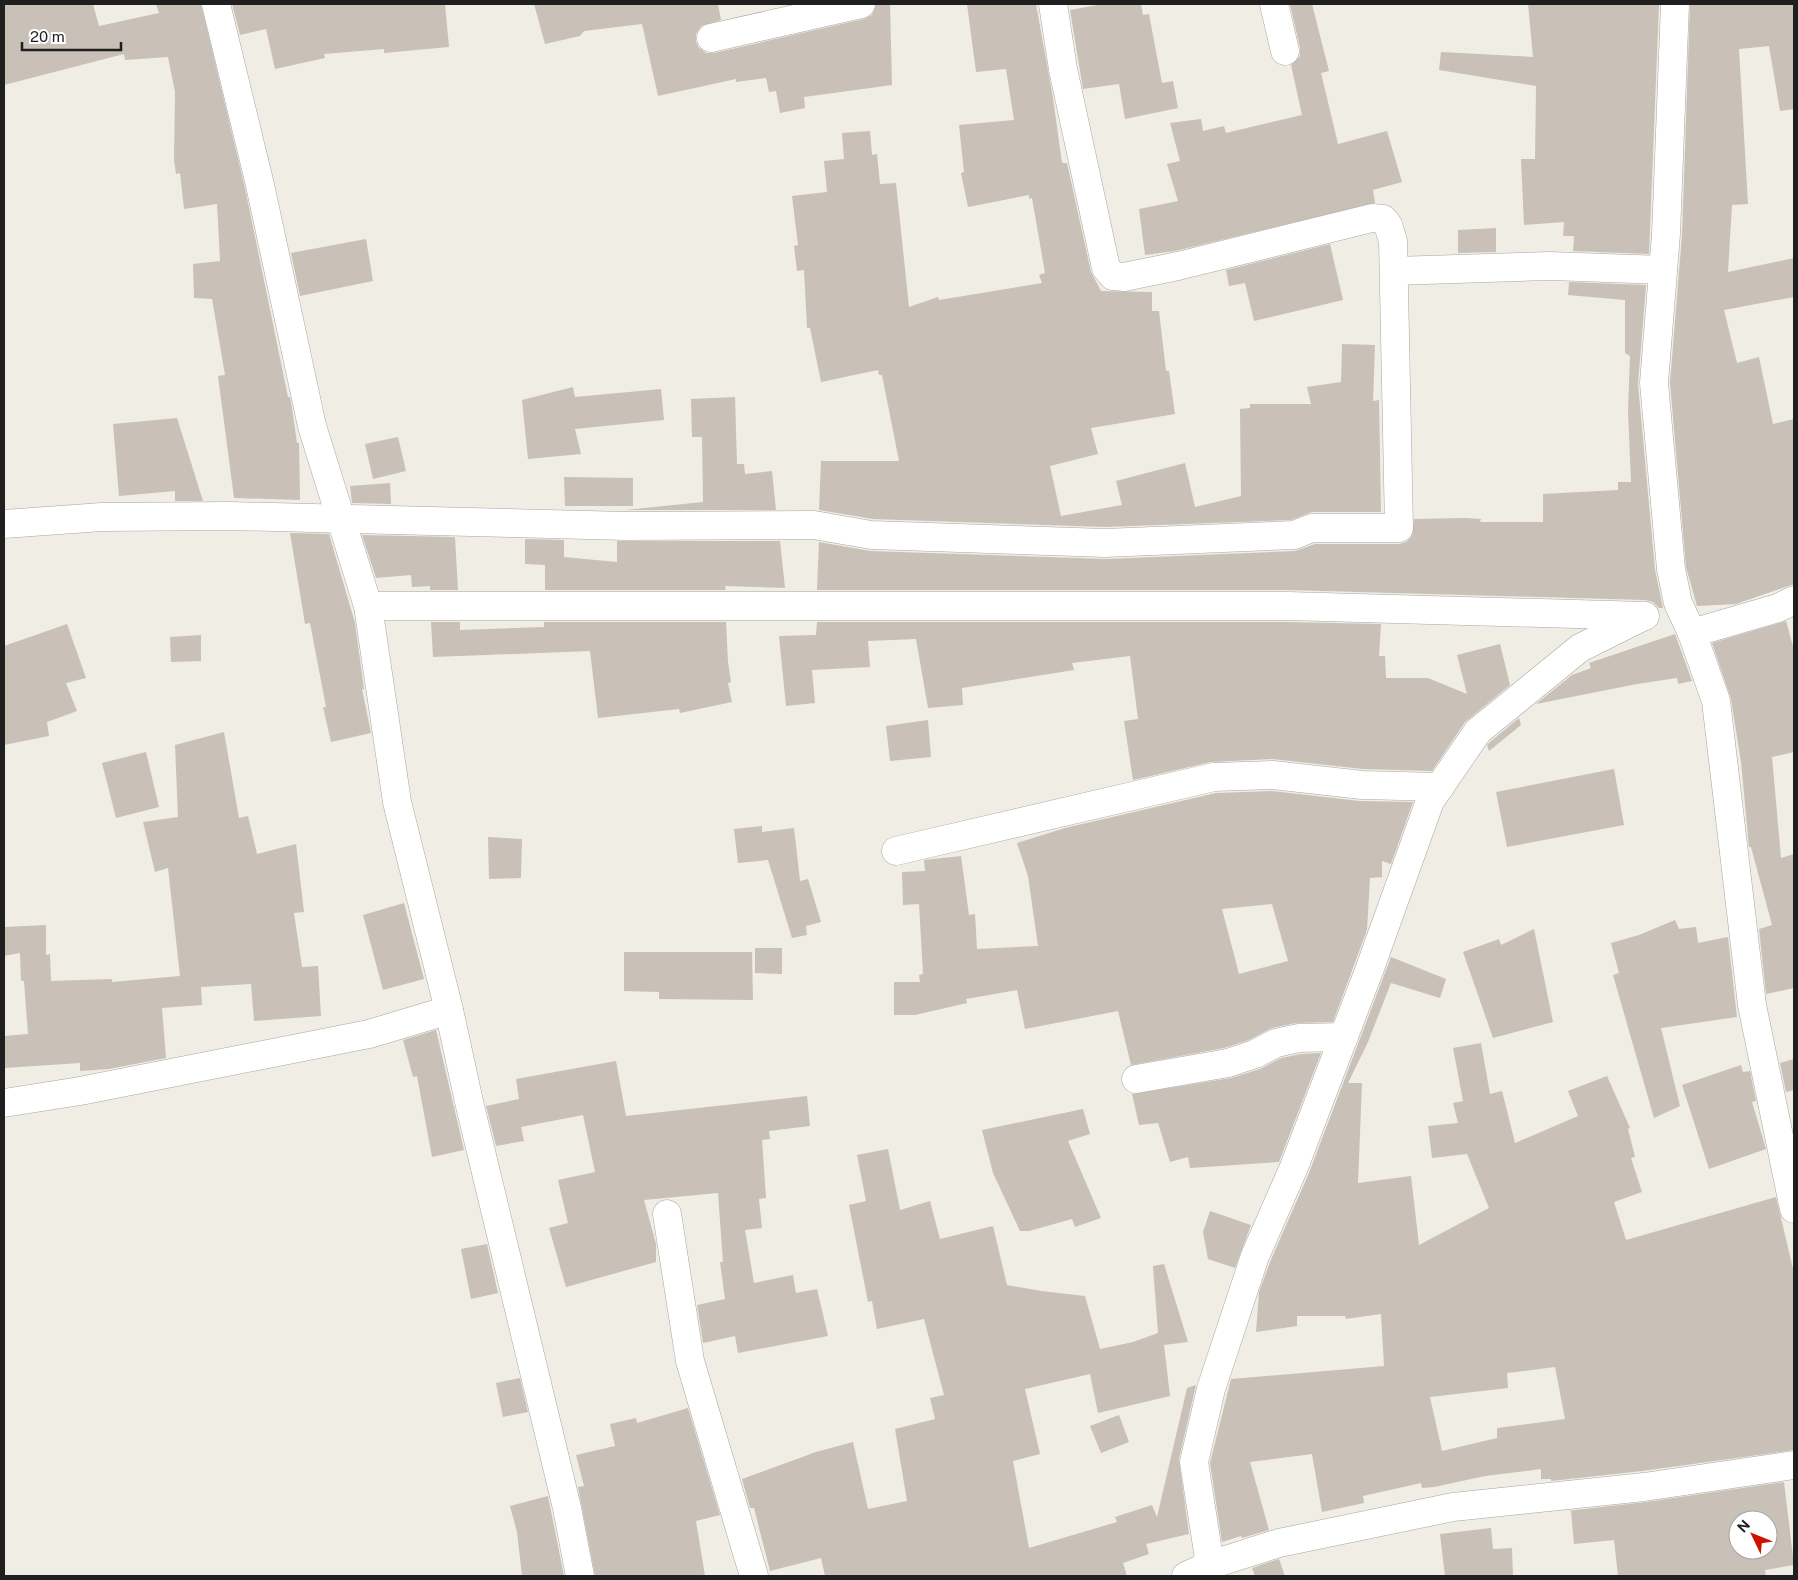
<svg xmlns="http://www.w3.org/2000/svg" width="1798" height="1580" font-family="'Public Sans',sans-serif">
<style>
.building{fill:#c9c0b7;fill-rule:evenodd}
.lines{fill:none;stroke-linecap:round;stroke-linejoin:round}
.street-casing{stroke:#a6a6a6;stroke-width:29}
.street{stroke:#fff;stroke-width:28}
</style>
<rect width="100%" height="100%" fill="#f0ede4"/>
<g class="building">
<polygon points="4,4 93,4 99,26 159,13 156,4 201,4 245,188 288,397 290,397 292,408 297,443 299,443 300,500 234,498 218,376 225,375 212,299 194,298 193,264 220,261 217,204 184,209 180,173 176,174 174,160 175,92 168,57 125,60 124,54 4,85"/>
<polygon points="232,4 445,4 449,47 384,53 384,49 324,54 325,58 275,69 266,29 240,35"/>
<polygon points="534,4 718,4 721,20 701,26 696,34 696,42 699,48 706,53 714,53 864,19 872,15 876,4 890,4 892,85 804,97 805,108 780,113 776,91 769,92 766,78 736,82 736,79 658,96 642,24 584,31 580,36 545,44"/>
<polygon points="967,4 1036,4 1053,98 1062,163 1067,163 1091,272 1101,291 1152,292 1152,311 1159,311 1166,371 1169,371 1175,414 1091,428 1098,454 1050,466 1061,516 1122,505 1116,481 1185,463 1195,507 1241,496 1240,409 1250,408 1250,404 1311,404 1307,387 1341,382 1342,344 1375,345 1373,401 1379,400 1381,512 1312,512 1291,520 1105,527 873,519 819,510 821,461 899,461 882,375 879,375 878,370 821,382 810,328 807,328 804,270 797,271 794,246 798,245 792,196 827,192 824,161 844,159 842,133 870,131 872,155 877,154 880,184 896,183 909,307 938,297 939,300 1042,283 1039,275 1045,273 1032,198 1029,199 1029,195 968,207 961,173 964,172 959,125 1014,120 1006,69 976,72"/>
<polygon points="1103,4 1141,4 1143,15 1149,14 1162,83 1173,81 1178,108 1125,119 1119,84 1083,89 1070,10"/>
<polygon points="1290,4 1312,4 1329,71 1321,73 1338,144 1387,131 1402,182 1373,190 1375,203 1175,251 1145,255 1139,209 1178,201 1167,164 1180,161 1170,123 1201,119 1203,131 1224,126 1226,133 1302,115 1291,65 1300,56 1300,48"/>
<polygon points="1528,4 1659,4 1649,254 1573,251 1574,236 1563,236 1564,222 1524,225 1521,159 1535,159 1536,86 1439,70 1441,52 1533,57"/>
<polygon points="1690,4 1794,4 1794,109 1780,111 1769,46 1739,49 1748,204 1732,205 1728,272 1794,258 1794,297 1724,310 1737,363 1759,357 1773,424 1794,419 1794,584 1736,604 1697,606 1686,567 1670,383 1682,235"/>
<polygon points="1496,228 1496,252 1458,253 1458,230"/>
<polygon points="366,239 373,281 300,296 291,253"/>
<polygon points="1330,244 1343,300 1254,321 1245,283 1229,286 1226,270"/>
<polygon points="1569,282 1646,285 1638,384 1655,570 1663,608 1659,608 1653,602 1645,600 1288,590 817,590 819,542 870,551 1106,559 1295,551 1315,544 1399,544 1406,542 1412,536 1414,519 1466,518 1481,519 1480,522 1543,522 1543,494 1618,490 1618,482 1631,482 1628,411 1630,356 1625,353 1625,300 1568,295"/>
<polygon points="573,387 575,397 661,389 664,420 575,429 581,454 528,459 522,400"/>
<polygon points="735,397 737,464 744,464 745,474 772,471 776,510 625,510 703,502 702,437 692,437 691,399"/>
<polygon points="177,418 203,501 175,501 175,491 119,496 113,424"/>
<polygon points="398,437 406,471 373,479 365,444"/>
<polygon points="564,477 633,478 633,506 565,506"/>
<polygon points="390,483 391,504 352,503 350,486"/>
<polygon points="290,533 329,534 355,623 364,689 362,689 371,733 331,742 323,707 326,707 310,623 305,624"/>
<polygon points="362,535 455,537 458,590 430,590 430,586 412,587 411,575 376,578"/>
<polygon points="525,539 564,540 564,557 617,562 617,541 780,541 785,588 725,586 726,590 545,590 545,565 525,564"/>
<polygon points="1786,621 1794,650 1794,752 1772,757 1781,858 1794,854 1794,988 1766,994 1759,929 1772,925 1751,847 1749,847 1741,762 1731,699 1712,643"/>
<polygon points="431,622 460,622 460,630 544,627 544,622 726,622 728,662 731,682 728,683 732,702 680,713 679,709 598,718 590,651 433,657"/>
<polygon points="817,622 1288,622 1381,624 1379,656 1385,656 1386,678 1428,678 1467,694 1457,655 1500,644 1510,685 1465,722 1432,771 1363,769 1272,759 1211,762 1133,780 1124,721 1138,719 1130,656 1072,663 1074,670 962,688 963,705 928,708 916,639 868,641 870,667 812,670 815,703 786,706 779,636 816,635"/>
<polygon points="67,624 86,678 66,683 77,711 47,722 49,736 4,745 4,646"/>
<polygon points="1675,634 1692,681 1678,684 1677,678 1637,684 1536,704 1572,675 1591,668 1589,663"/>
<polygon points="201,635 201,661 171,662 170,637"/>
<polygon points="1519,718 1521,725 1489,751 1487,745 1490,742"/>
<polygon points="928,720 931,757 890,761 886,726"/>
<polygon points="224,732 239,818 248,816 257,854 296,844 304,912 294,913 302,967 318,966 321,1016 254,1021 251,984 201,987 202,1005 162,1008 166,1058 109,1069 80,1071 80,1063 4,1068 4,1036 28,1034 24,981 21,981 20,953 4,956 4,927 46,925 46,955 50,954 51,981 112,979 112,982 180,976 168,868 155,872 143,822 178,817 175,745"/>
<polygon points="146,752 159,807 116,818 102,763"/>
<polygon points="1614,769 1624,825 1507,847 1496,792"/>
<path d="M1272 791 1360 801 1413 802 1391 864 1382 861V877L1370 878 1367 930 1333 1022 1296 1023 1272 1028 1249 1040 1224 1048 1131 1065 1118 1011 1025 1029 1017 990 966 999 967 1003 915 1015H894V982H920L919 975 923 974 919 904 903 905 902 872 925 871 924 860 961 856 969 915 975 914 977 949 1038 946 1028 876 1017 843 1065 828 1216 793ZM1272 904 1288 961 1239 974 1222 909Z"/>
<polygon points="762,826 762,832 794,828 800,881 808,879 821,922 806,926 807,935 792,938 768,860 738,863 734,829"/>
<polygon points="488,837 522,839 521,878 489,879"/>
<polygon points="404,903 424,979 383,990 363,915"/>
<polygon points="1675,920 1679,929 1696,927 1698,943 1728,937 1737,1017 1661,1028 1680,1106 1654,1118 1613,975 1619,973 1611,943 1639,935"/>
<polygon points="1534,929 1553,1022 1493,1038 1463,952 1499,939 1501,945"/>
<polygon points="755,948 782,948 782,974 755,973"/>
<polygon points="624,952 752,952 753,1000 659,999 659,992 624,991"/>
<path d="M1391 957 1446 979 1440 998 1391 983 1368 1042 1348 1083H1362L1358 1183 1411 1176 1419 1245 1489 1208 1467 1154 1432 1158 1428 1126 1458 1123 1453 1103 1463 1101 1453 1048 1481 1043 1490 1094 1502 1091 1515 1143 1578 1116 1568 1091 1607 1076 1630 1128 1628 1129 1635 1157 1631 1158 1642 1192 1614 1202 1626 1240 1776 1197 1794 1273V1450L1642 1471 1551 1481V1479H1541V1469L1485 1476 1434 1487 1422 1488 1421 1483 1363 1496 1364 1503 1322 1512 1312 1454 1250 1462 1269 1530 1242 1538 1241 1536 1222 1542 1210 1463 1231 1379 1384 1366 1381 1314 1346 1319 1345 1316H1297V1326L1256 1332 1259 1292 1270 1262 1309 1173ZM1555 1367 1565 1419 1497 1428V1438L1442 1451 1430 1397 1508 1388 1507 1373Z"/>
<polygon points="436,1030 464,1150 432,1157 417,1076 413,1077 403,1040"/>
<polygon points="1321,1053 1279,1162 1190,1168 1188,1157 1170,1162 1158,1123 1139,1125 1132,1094 1231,1078 1260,1069 1281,1058 1301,1054"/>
<polygon points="1794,1059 1794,1090 1786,1092 1780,1063"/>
<polygon points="616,1061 626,1116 807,1096 810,1126 769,1131 770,1139 762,1140 766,1198 759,1199 762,1228 745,1230 754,1283 793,1275 796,1293 817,1289 828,1336 738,1353 735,1336 703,1343 697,1305 725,1299 720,1262 723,1262 718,1193 644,1200 656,1244 656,1262 566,1287 549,1228 568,1223 558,1180 595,1172 583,1115 521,1127 524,1141 496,1146 486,1106 519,1099 516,1079"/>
<polygon points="1741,1065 1743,1072 1750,1071 1756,1101 1752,1102 1766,1149 1709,1169 1682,1085"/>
<polygon points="1083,1109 1090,1134 1068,1141 1101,1218 1075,1227 1072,1219 1029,1231 1020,1231 993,1173 982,1130"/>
<polygon points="888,1149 900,1210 930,1201 940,1239 993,1226 1007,1285 1041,1291 1085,1296 1100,1349 1133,1342 1158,1333 1153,1266 1164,1264 1188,1342 1164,1345 1170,1396 1098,1413 1090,1374 1025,1389 1040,1454 1013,1461 1029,1548 1117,1522 1115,1517 1152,1505 1157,1517 1187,1388 1196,1385 1179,1459 1189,1534 1146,1544 1149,1554 1123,1563 1127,1576 825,1576 821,1558 770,1571 754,1508 750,1508 742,1479 816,1452 853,1442 868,1509 907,1501 895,1429 935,1419 930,1398 944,1395 924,1319 877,1329 872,1301 868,1302 849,1205 866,1201 857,1155"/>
<polygon points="1210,1211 1251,1225 1235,1268 1208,1259 1203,1232"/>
<polygon points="487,1244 498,1293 471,1299 461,1249"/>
<polygon points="520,1378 528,1412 503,1417 496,1383"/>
<polygon points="688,1408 720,1515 696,1521 705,1576 595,1576 578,1487 584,1486 576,1455 615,1446 610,1424 636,1418 637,1423"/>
<polygon points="1119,1415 1129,1442 1101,1453 1090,1426"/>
<path d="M1784 1482 1794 1565 1765 1570 1766 1576H1618L1614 1540 1574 1544 1571 1511H1567L1646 1502ZM1738 1520H1768V1550H1738Z"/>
<polygon points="548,1496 564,1576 522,1576 517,1532 510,1506"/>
<polygon points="1491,1528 1493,1549 1512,1548 1513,1576 1445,1576 1440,1534"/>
<polygon points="1279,1559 1285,1576 1255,1576 1252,1568"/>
</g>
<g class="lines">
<g class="street-casing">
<g id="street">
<polyline points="216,4 260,185 312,426 368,606 397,802 449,1010 470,1106 567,1508 580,1576"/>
<polyline points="1274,4 1285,51"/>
<polyline points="1675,4 1666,234 1654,383 1671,569 1678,603 1692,633 1716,701 1752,1005 1794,1209"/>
<polyline points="711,38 861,4"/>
<polyline points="1394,271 1550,266 1663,270"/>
<polyline points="4,524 102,517 230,516 627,526 814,525 871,535 1105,543 1294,535 1312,528 1399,528 1393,241 1388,225 1383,219 1372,218 1178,266 1124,277 1113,276 1106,268 1063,69 1053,4"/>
<polyline points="368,606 1288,606 1645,616"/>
<polyline points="1692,633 1778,608 1794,600"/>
<polyline points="896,851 1214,777 1273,775 1362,785 1440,787"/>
<polyline points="1136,1079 1228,1063 1255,1054 1276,1043 1299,1038 1344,1037"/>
<polyline points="4,1103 80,1091 369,1034 449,1010"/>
<polyline points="667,1214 690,1361 754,1576"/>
<polyline points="1210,1565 1194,1462 1211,1389 1255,1256 1294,1167 1370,968 1430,801 1478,731 1580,648 1642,617"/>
<polyline points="1186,1576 1210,1565 1279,1543 1453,1507 1644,1487 1794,1465"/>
</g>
</g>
<use href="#street" class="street"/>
</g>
<rect width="1798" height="1580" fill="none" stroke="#1f1f1f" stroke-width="10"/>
<g transform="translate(1753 1535) rotate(313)"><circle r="24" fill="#ffffff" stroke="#a5a5a5"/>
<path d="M0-4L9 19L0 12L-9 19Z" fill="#cd1300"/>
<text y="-8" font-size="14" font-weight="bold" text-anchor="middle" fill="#1f1f1f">N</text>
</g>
<path d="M22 42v8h99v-8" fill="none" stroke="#1f1f1f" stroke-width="2.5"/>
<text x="30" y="42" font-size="15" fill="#1f1f1f" stroke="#ffffff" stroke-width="4" paint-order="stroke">20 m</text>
</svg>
